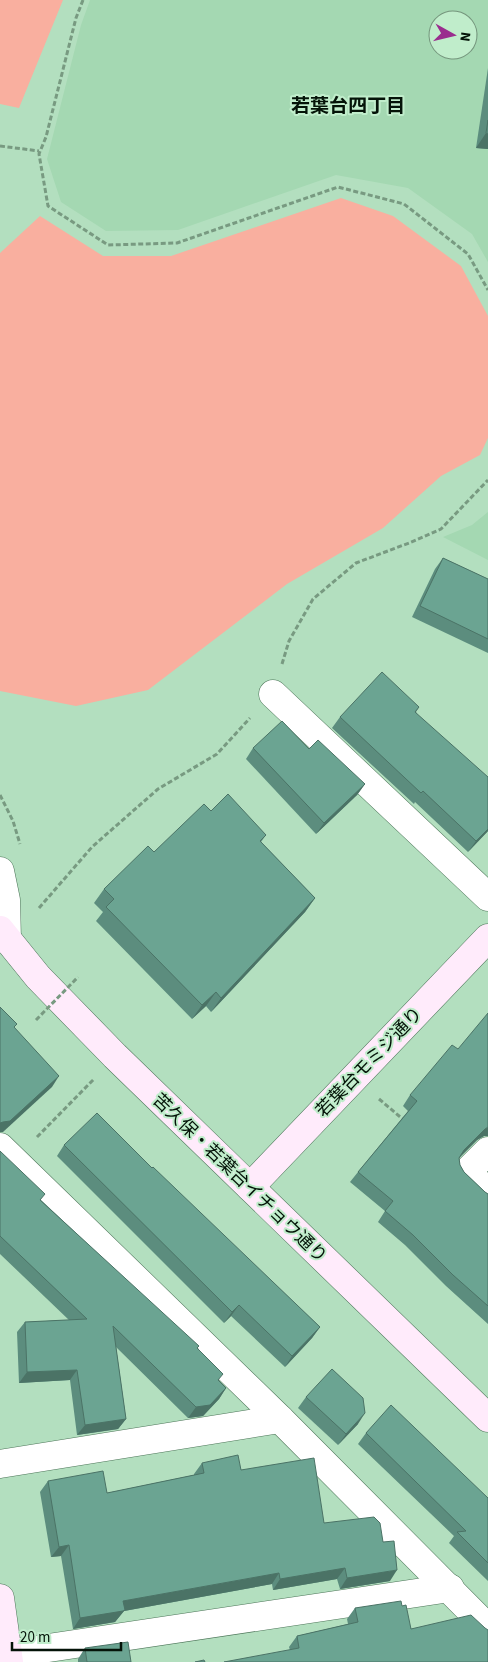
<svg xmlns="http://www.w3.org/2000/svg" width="488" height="1662" font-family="'Source Sans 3','Noto Sans JP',sans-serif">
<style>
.built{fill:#a4d8b2;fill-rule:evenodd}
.green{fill:#f9af9f}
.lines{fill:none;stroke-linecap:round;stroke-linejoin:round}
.street-casing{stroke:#4c7558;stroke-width:29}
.secondary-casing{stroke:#4c7558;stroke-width:29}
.path{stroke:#789a81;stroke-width:3;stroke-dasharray:5 2.5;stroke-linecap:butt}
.street{stroke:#fff;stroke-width:28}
.secondary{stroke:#ffebfb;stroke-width:28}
.path-bridge{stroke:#789a81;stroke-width:3;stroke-dasharray:5 2.5;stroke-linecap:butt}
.wall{fill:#5c8d7e}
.shaded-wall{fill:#4b7366}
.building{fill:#6ba492;stroke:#4b7366}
.labels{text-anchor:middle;stroke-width:4;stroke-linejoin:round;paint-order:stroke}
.street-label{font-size:18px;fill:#041308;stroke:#c0edcb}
.neighbourhood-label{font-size:19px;font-weight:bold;fill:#041308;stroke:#c0edcb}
</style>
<rect width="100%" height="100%" fill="#b3dfbf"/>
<g class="built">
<path d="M90 0H488V262L472 234 408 188 336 175 178 230 106 231 61 202 47 159 81 25ZM438 20H468V50H438Z"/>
<polygon points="488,512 488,560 443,537 472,525"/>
</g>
<g class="green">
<polygon points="0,0 63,0 19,108 0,104"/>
<polygon points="341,198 393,216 461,266 488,316 488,438 480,455 441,476 383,528 287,584 148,690 76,706 0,691 0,253 40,216 103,256 171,256"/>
</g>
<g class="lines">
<g class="street-casing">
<g id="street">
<polyline points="273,694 488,897"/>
<polyline points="0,871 6,900 7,940"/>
<polyline points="0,1147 280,1419 488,1628"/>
<polyline points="488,1151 467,1172 488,1192"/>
<polyline points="0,1464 280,1419"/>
<polyline points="8,1654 450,1588"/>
</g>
</g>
<g class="secondary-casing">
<g id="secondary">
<polyline points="0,930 38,977 115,1056 488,1418"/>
<polyline points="250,1187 488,938"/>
<polyline points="0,1598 9,1662"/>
</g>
</g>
<g class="path">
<polyline points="83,0 76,18 46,137 39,154 48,206 108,245 177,243 338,187 404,204 468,254 488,290"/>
<polyline points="0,146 39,151"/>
<polyline points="282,664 289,641 313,599 356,563 409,543 441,529 488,480"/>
<polyline points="0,795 13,821 20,844"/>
<polyline points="39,908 92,847 158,789 217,754 250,718"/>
<polyline points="379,1099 405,1121"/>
<polyline points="37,1137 94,1079"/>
</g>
<use href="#street" class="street"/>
<use href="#secondary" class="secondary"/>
<polyline class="path-bridge" points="36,1020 78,977"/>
</g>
<g class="wall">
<polygon points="488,68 488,149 476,148"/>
<polygon points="443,558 488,579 488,653 412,617 435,569"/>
<polygon points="419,707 416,712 488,831 468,852 415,802 414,804 332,728 340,717"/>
<polygon points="253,748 309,749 365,784 357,795 316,834 246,759"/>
<polygon points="211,811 266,835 261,842 315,898 305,912 211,1012 206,1006 192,1019 96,921 103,912 94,903 104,889"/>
<polygon points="410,1095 484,1136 477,1140 459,1158 460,1165 464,1172 485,1192 488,1194 488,1324 446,1286 405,1245 378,1222 385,1211 350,1182 358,1172 408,1111 403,1106"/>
<polygon points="64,1145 152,1168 320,1327 312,1338 285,1367 231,1316 224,1323 57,1156"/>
<polygon points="0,1151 41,1200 198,1348 218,1381 226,1388 219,1399 203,1416 188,1418 116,1347 126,1419 118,1429 77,1435 70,1380 19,1383 17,1332 25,1322 69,1320 0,1254"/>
<polygon points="306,1397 358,1424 338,1445 298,1408"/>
<polygon points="366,1433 488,1498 488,1581 449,1543 454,1536 358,1444"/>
<polygon points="202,1463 241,1470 324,1523 383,1542 390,1581 340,1589 337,1579 273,1590 272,1584 124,1611 115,1622 73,1629 61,1556 51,1557 40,1492 48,1481 107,1493 194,1475 194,1474"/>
<polygon points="402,1606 411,1629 485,1628 290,1650 289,1647 297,1636 348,1624 347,1619 355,1608"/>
<polygon points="85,1648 131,1662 78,1662 78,1659"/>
</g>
<g class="shaded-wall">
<polygon points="486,133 488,134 488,149 476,148"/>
<polygon points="365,784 357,795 316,834 324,823"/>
<polygon points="488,829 488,831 468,852 476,841"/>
<polygon points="315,898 305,912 211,1012 221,998"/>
<polygon points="216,992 206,1006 192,1019 202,1005"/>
<polygon points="59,1076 52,1087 3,1132 0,1132 0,1123"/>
<polygon points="488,1127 488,1136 484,1136 477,1140 456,1161 464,1150 485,1129"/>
<polygon points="239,1305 231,1316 224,1323 232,1312"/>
<polygon points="320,1327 312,1338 285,1367 292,1356"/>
<polygon points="77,1370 70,1380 19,1383 27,1372"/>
<polygon points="226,1388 219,1399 203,1416 188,1418 196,1407"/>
<polygon points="365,1413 358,1424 338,1445 346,1434"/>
<polygon points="126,1419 118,1429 77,1435 85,1425"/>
<polygon points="69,1545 61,1556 51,1557 59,1547"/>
<polygon points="345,1568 337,1579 273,1590 280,1579"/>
<polygon points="397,1570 390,1581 340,1589 347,1578"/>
<polygon points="279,1573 272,1584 124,1611 115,1622 73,1629 80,1618 123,1601"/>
</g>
<g class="building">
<polygon points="488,120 488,134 486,133"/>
<polygon points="443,558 488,579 488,639 420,606"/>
<polygon points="382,672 419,707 415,712 488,777 488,829 476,841 423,791 421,793 340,717"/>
<polygon points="282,721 309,749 318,740 365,784 324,823 253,748"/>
<polygon points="228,794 266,835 260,841 315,898 221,998 216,992 202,1005 106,907 114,899 104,889 148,846 154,852 204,804 211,811"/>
<polygon points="0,1007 17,1024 14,1027 59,1076 10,1121 3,1122 0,1123"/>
<polygon points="488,1013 488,1127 485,1129 464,1150 459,1158 460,1165 464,1172 485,1192 488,1194 488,1306 453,1275 413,1235 385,1211 393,1201 358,1172 417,1101 410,1095 452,1045 458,1049"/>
<polygon points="97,1113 152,1168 153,1167 320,1327 292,1356 239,1305 232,1312 64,1145"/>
<polygon points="0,1151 45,1194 40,1200 199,1346 197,1348 223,1374 218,1380 226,1388 210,1405 196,1407 113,1326 126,1419 85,1425 77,1370 27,1372 25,1322 87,1319 0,1236"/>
<polygon points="332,1369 363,1398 365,1413 346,1434 306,1397"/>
<polygon points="391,1405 488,1498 488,1563 457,1532 466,1531 366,1433"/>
<polygon points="238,1455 241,1470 314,1458 324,1523 374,1517 380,1523 383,1542 394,1541 397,1570 347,1578 345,1568 280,1579 279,1573 123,1601 125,1610 123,1611 80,1618 69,1545 59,1547 48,1481 103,1471 107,1493 204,1473 202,1463"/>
<polygon points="401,1601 402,1606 406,1605 411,1629 471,1615 485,1628 488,1630 488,1662 224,1662 299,1648 297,1636 358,1622 355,1608"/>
<polygon points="128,1642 131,1662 87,1662 85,1648"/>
<polygon points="204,1660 205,1662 195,1662"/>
</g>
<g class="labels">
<g class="street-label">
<text transform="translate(369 1062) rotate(-46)" y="6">若葉台モミジ通り</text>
<text transform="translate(240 1178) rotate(44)" y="6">苦久保・若葉台イチョウ通り</text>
</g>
<g class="neighbourhood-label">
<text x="348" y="112">若葉台四丁目</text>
</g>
</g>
<g transform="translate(453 35) rotate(98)"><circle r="24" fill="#c0edcb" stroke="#75967d"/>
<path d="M0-4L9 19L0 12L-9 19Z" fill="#9a2d8e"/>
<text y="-8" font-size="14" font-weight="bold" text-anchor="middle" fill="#041308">N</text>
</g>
<path d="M12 1642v8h109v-8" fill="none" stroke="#041308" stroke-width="2.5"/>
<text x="20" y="1642" font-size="15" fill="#041308" stroke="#c0edcb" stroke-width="4" paint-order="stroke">20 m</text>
</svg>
